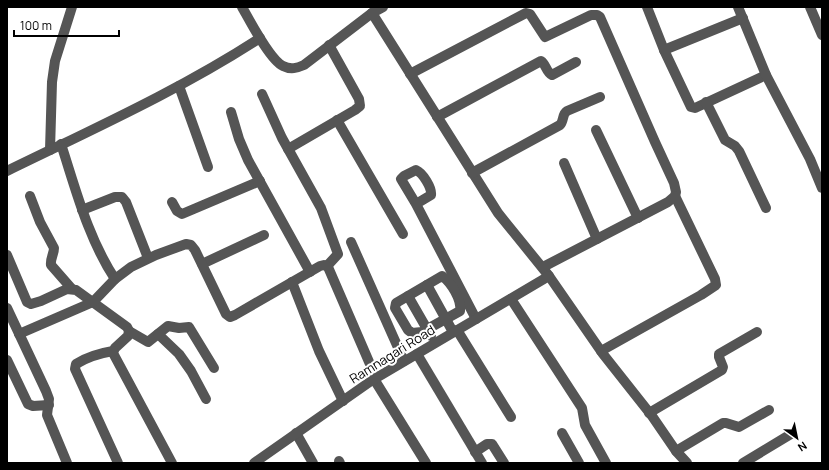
<svg xmlns="http://www.w3.org/2000/svg" width="829" height="470" font-family="Manrope,sans-serif">
<style>
.lines{fill:none;stroke-linecap:round;stroke-linejoin:round}
.minor{stroke:#555;stroke-width:10}
.labels{text-anchor:middle;stroke-width:4;stroke-linejoin:round;paint-order:stroke}
.street-label{font-size:13px;fill:#000;stroke:#fff}
</style>
<rect width="100%" height="100%" fill="#fff"/>
<g class="lines">
<g class="minor">
<path d="M242 7C250 21 270 60 283 66 291 70 297 68 304 65L372 13"/>
<polyline points="383,7 372,13 498,213 549,276 603,354 652,416 676,451 687,463"/>
<polyline points="647,7 664,50 691,107 695,108 766,75"/>
<polyline points="738,7 766,75 810,159 822,188"/>
<polyline points="810,7 822,35"/>
<polyline points="664,50 743,18"/>
<polyline points="410,74 526,13 530,14 545,37 591,15 597,15 600,17 655,142 674,183 676,192 675,196 668,202 543,267"/>
<polyline points="179,86 208,167"/>
<polyline points="262,94 282,138 321,208 338,254 327,266"/>
<polyline points="706,102 725,140 735,146 739,151 766,208"/>
<polyline points="231,112 239,139 248,160 310,272"/>
<path d="M437 117 541 61C546 64 546 72 552 75L576 62"/>
<polyline points="337,120 403,234"/>
<polyline points="596,130 638,218"/>
<path d="M61 144C76 190 88 238 115 279"/>
<polyline points="288,149 355,110 360,106 359,99 329,45"/>
<polyline points="50,150 52,82 55,61 72,7"/>
<polyline points="564,163 597,239"/>
<path d="M7 171C93 129 180 90 260 38"/>
<path d="M472 173 560 125C564 121 562 114 567 111L600 97"/>
<path d="M30 196 40 222 54 248C54 254 50 259 51 265L72 289"/>
<polyline points="172,202 177,211 182,214 260,181"/>
<path d="M416 204 431 195C432 188 423 173 416 170L404 176 401 179 416 204 476 319"/>
<polyline points="82,210 115,197 122,197 126,202 148,258"/>
<polyline points="351,242 404,361"/>
<polyline points="7,255 27,302 31,304 41,301 67,289 76,290 127,327 129,331 128,336 115,348 113,353 172,463"/>
<polyline points="202,264 264,235"/>
<path d="M442 276C451 282 462 300 460 311L422 332 412 333 408 330 395 308 396 303Z"/>
<polyline points="292,282 319,351 343,401"/>
<polyline points="427,285 453,332"/>
<polyline points="408,296 431,336"/>
<polyline points="511,299 582,408 585,425 606,463"/>
<polyline points="7,308 46,391 49,399 47,415 67,463"/>
<polyline points="457,330 511,417"/>
<polyline points="129,331 148,342 168,326 179,328 189,327 214,368"/>
<polyline points="19,334 93,302 115,279 131,267 156,255 186,244 191,245 195,250 226,314 230,317 235,315 320,266 324,265 328,267 376,378"/>
<polyline points="158,334 179,354 191,371 206,399"/>
<path d="M113 351C101 353 87 357 76 364L75 369 118 463"/>
<polyline points="601,351 701,295 716,285 715,279 675,196"/>
<polyline points="417,354 482,463"/>
<polyline points="7,360 28,404 33,406 49,405"/>
<polyline points="374,379 426,463"/>
<polyline points="649,413 722,370 723,367 719,357 719,354 757,332"/>
<polyline points="296,433 313,463"/>
<polyline points="562,433 579,463"/>
<polyline points="676,451 723,423 726,423 739,427 769,410"/>
<polyline points="475,452 487,444 492,444 504,463"/>
<polyline points="339,461 340,463"/>
<polyline points="254,463 371,381 549,276"/>
<polyline points="743,463 791,434"/>
</g>
</g>
<g class="labels">
<g class="street-label">
<text transform="translate(392 354) rotate(-32)" y="5">Ramnagari Road</text>
</g>
</g>
<rect width="829" height="470" fill="none" stroke="#000000" stroke-width="16"/>
<g transform="translate(797 438) rotate(147)" stroke="#ffffff" stroke-width="3" paint-order="stroke">
<path d="M0-3L7 15L0 10L-7 15Z" fill="#000000"/>
<text y="-6" font-size="11" font-weight="bold" text-anchor="middle" fill="#000000">N</text>
</g>
<path d="M14 30v6h105v-6" fill="none" stroke="#000000" stroke-width="2"/>
<text x="20" y="30" font-size="12" fill="#000000" stroke="#ffffff" stroke-width="3" paint-order="stroke">100 m</text>
</svg>
